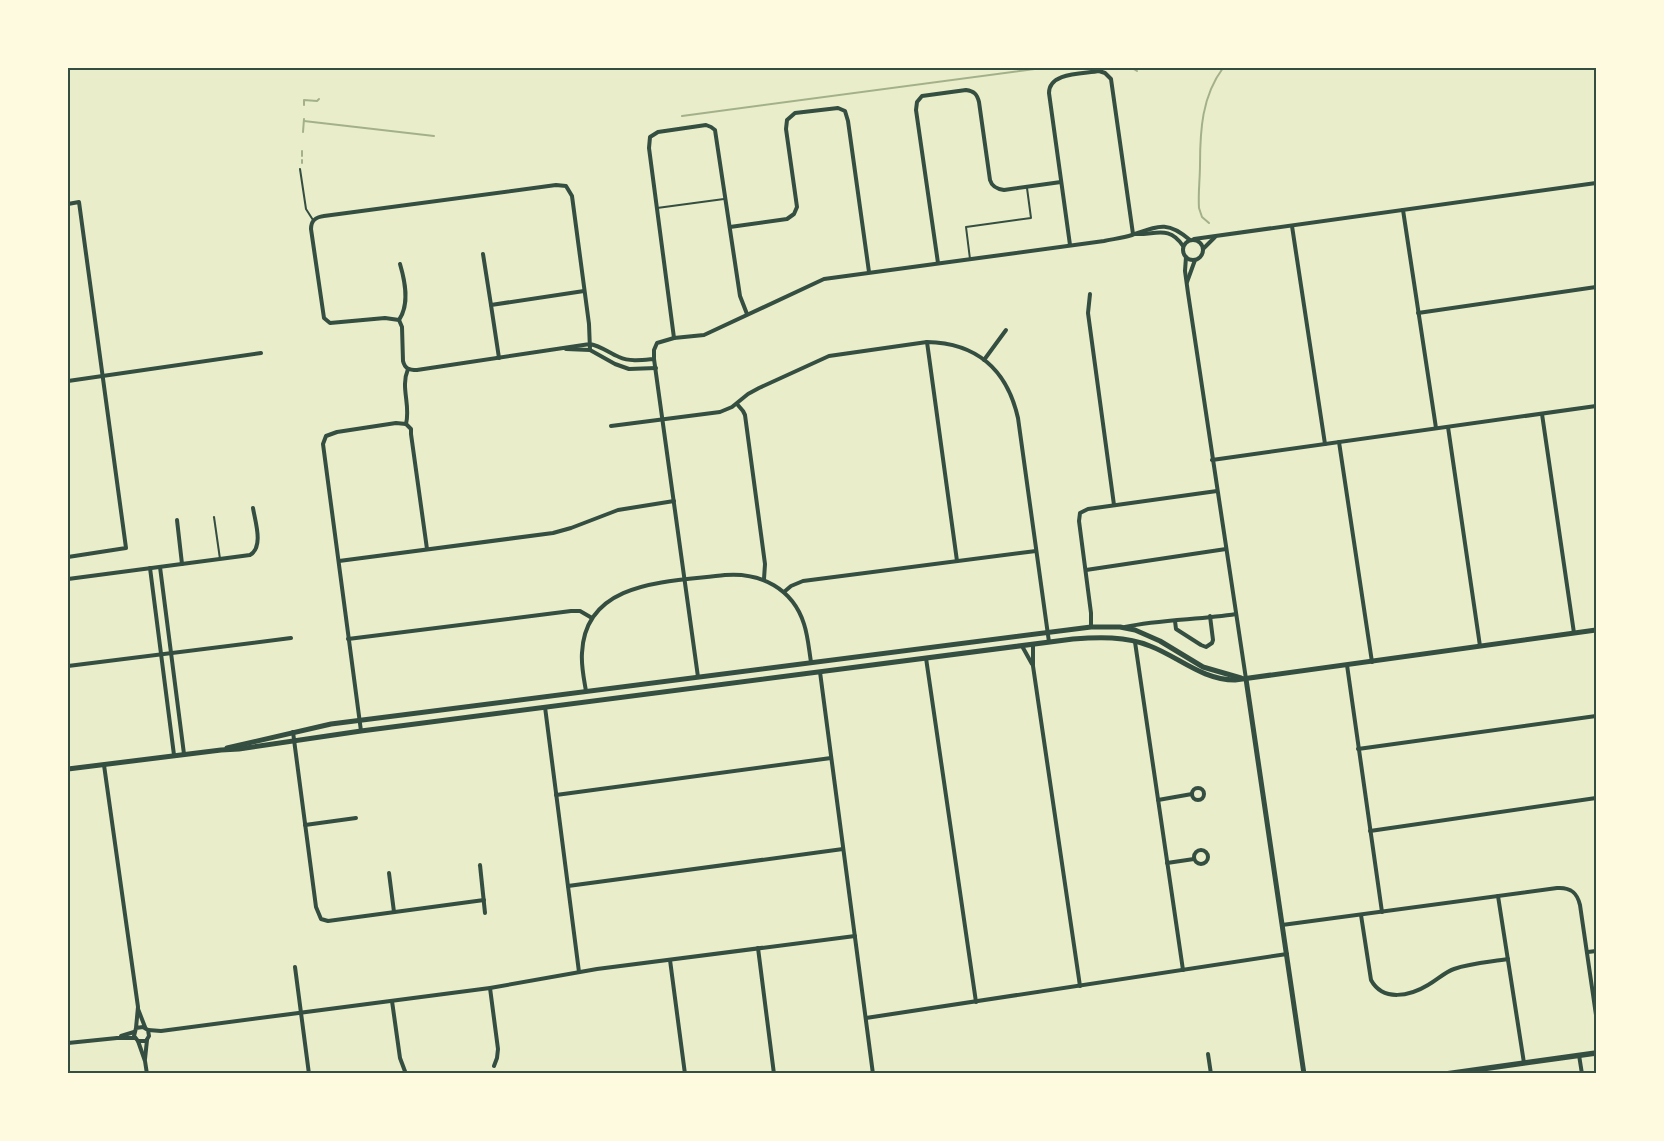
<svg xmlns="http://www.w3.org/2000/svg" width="1664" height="1141" font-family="'Work Sans',sans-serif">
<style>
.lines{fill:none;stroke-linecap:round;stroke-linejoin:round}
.stream{stroke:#a3b18a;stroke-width:2}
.service{stroke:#344e41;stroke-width:2}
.minor{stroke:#344e41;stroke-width:4}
.tertiary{stroke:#344e41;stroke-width:5}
.secondary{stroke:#344e41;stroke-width:5.5}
.neatline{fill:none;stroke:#344e41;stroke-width:2}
</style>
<rect width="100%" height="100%" fill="#e9edc9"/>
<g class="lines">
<g class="stream">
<polyline points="1132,68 1137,71"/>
<polyline points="304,105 304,100 317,101 319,99"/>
<polyline points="682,116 1042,68"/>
<polyline points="304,121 434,136"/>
<polyline points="303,132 304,119"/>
<polyline points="302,156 302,151"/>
<polyline points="302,160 302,163"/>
<path d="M1209 223 1202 217 1199 208C1198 193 1200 179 1200 165 1200 130 1202 96 1223 68"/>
</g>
<g class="service">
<polyline points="300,169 306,209 313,220"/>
<polyline points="657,208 724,199"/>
<polyline points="970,259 966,227 1031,218 1027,188"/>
<polyline points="214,517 220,559"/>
</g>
<g class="minor">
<polyline points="68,204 79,202 126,548 68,557"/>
<polyline points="1403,210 1436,428"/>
<polyline points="1292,226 1325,444"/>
<polyline points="730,227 787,219 794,214 797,207 786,129 787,120 795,113 838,108 845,111 848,121 869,272"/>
<path d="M1135 234C1156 235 1169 225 1183 246"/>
<polyline points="1194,239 1596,183"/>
<circle cx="1193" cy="250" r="10"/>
<path d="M1070 245 1049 93C1049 72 1083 74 1099 71L1105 73 1111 79 1133 234"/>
<polyline points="1203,249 1215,237"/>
<polyline points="483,254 491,305"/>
<polyline points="1186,257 1185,271 1188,293 1246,679"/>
<path d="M938 263 916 110 917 102 922 96 966 90C974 91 977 94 979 102L990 180C992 187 997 189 1004 190L1061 182"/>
<polyline points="1187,282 1195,260"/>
<polyline points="1090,294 1088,313 1114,505"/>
<polyline points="1418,313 1596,287"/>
<path d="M399 320C410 304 405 281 400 264"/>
<polyline points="674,338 649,148 650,137 658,132 706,125 711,127 715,130 740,296 747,314"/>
<polyline points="927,342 957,561"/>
<polyline points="566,349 590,350 615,364 629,369 656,368"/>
<path d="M590 350 589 324 572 196 566 186 556 185 324 216C316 217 311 220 311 229L324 318 330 323 385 318 399 320 402 327 403 361C405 369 409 370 417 370L590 344C601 346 609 353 619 357 630 362 643 360 654 359"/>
<polyline points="499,358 491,305 584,291"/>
<polyline points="984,360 1006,330"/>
<polyline points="68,381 261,353"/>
<polyline points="737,404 743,411 745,415 765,564 764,579"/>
<polyline points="1542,414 1574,633"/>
<polyline points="406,424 411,429 411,434 427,549"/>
<path d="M406 424C411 405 400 388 408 369"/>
<path d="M611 426 720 412 732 407 748 394 759 388 829 356 927 342C977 343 1007 370 1018 418L1049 642"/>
<polyline points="1448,427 1480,646"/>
<polyline points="1339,442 1372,662"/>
<polyline points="1212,460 1596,406"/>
<polyline points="177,520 182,564"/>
<polyline points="339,561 553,533 571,528 618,510 674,501"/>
<polyline points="160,567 184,754"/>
<polyline points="150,568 174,755"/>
<polyline points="1086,570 1226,549"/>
<path d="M68 579 250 555C264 547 255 521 253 508"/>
<polyline points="784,592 791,586 803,581 1036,551"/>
<polyline points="1175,621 1176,629 1201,645 1206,647 1212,643 1213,640 1210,616"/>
<polyline points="1091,627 1091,613 1079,521 1080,513 1088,509 1217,491"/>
<path d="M1125 627C1161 619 1199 620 1236 614"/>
<polyline points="348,639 571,611 580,611 592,618"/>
<polyline points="1135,642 1183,970"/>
<polyline points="1033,644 1033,666 1080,986"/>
<polyline points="1022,646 1032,664"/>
<polyline points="926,658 976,1002"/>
<polyline points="1347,665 1382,912"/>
<polyline points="68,666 291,638"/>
<polyline points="820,672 873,1074"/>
<path d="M698 677 654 359V350L657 343 674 338 704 335 824 279 1104 241C1113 239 1123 238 1132 235 1158 226 1167 220 1190 240"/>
<path d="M586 691C584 679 581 666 582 653 585 579 671 582 725 575 761 572 793 589 804 624 808 636 809 650 811 662"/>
<polyline points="545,707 579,972"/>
<polyline points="361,731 323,444 326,436 337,432 396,423 406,424"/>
<polyline points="293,732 316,907 321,919 328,921 484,900"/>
<polyline points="1358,749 1596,716"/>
<polyline points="104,765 138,1007 136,1028 134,1036 138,1041 146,1041 149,1036 148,1030 143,1027 136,1028"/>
<circle cx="1198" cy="794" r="6"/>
<polyline points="556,795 831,758"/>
<polyline points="1158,800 1192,794"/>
<polyline points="305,825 356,818"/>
<polyline points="1370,831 1596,798"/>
<circle cx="1201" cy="857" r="7"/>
<polyline points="1167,863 1194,859"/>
<polyline points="480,865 485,913"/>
<polyline points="389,873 394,912"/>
<polyline points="568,886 843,849"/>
<polyline points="1498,896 1524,1063"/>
<path d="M1361 915 1371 980C1383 1002 1410 996 1428 985 1437 980 1445 972 1454 969 1471 963 1490 962 1508 959"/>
<path d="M1282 925 1557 888C1570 887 1577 892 1580 905L1596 1015"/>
<polyline points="758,948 774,1074"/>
<polyline points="1588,952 1596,951"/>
<polyline points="670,960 685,1074"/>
<polyline points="295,967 309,1074"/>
<polyline points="490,988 498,1049 497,1058 494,1066"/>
<polyline points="392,1001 400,1058 406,1074"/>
<polyline points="138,1009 145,1027"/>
<polyline points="866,1018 1287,954"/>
<polyline points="148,1030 161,1031 490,988 597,969 855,936"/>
<polyline points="121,1036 134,1032"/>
<polyline points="138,1041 145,1061 147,1074"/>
<polyline points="68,1043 117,1038 135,1038"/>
<polyline points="1208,1054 1211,1074"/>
<polyline points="1579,1055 1582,1074"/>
<polyline points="145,1059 147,1040"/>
</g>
<g class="tertiary">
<polyline points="1246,679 1304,1074"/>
<polyline points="227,748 331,724 1091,627 1120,627 1135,630 1160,641 1203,667 1241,678"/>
<path d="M68 769 221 750 239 749 361 731 1073 639C1098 637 1126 636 1150 646 1179 657 1202 680 1235 680L1596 630"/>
</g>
<polyline class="secondary" points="1446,1074 1596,1053"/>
</g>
<rect width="1664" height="1141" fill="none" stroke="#fefae0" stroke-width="138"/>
<rect x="69" y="69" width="1526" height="1003" class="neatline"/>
</svg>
